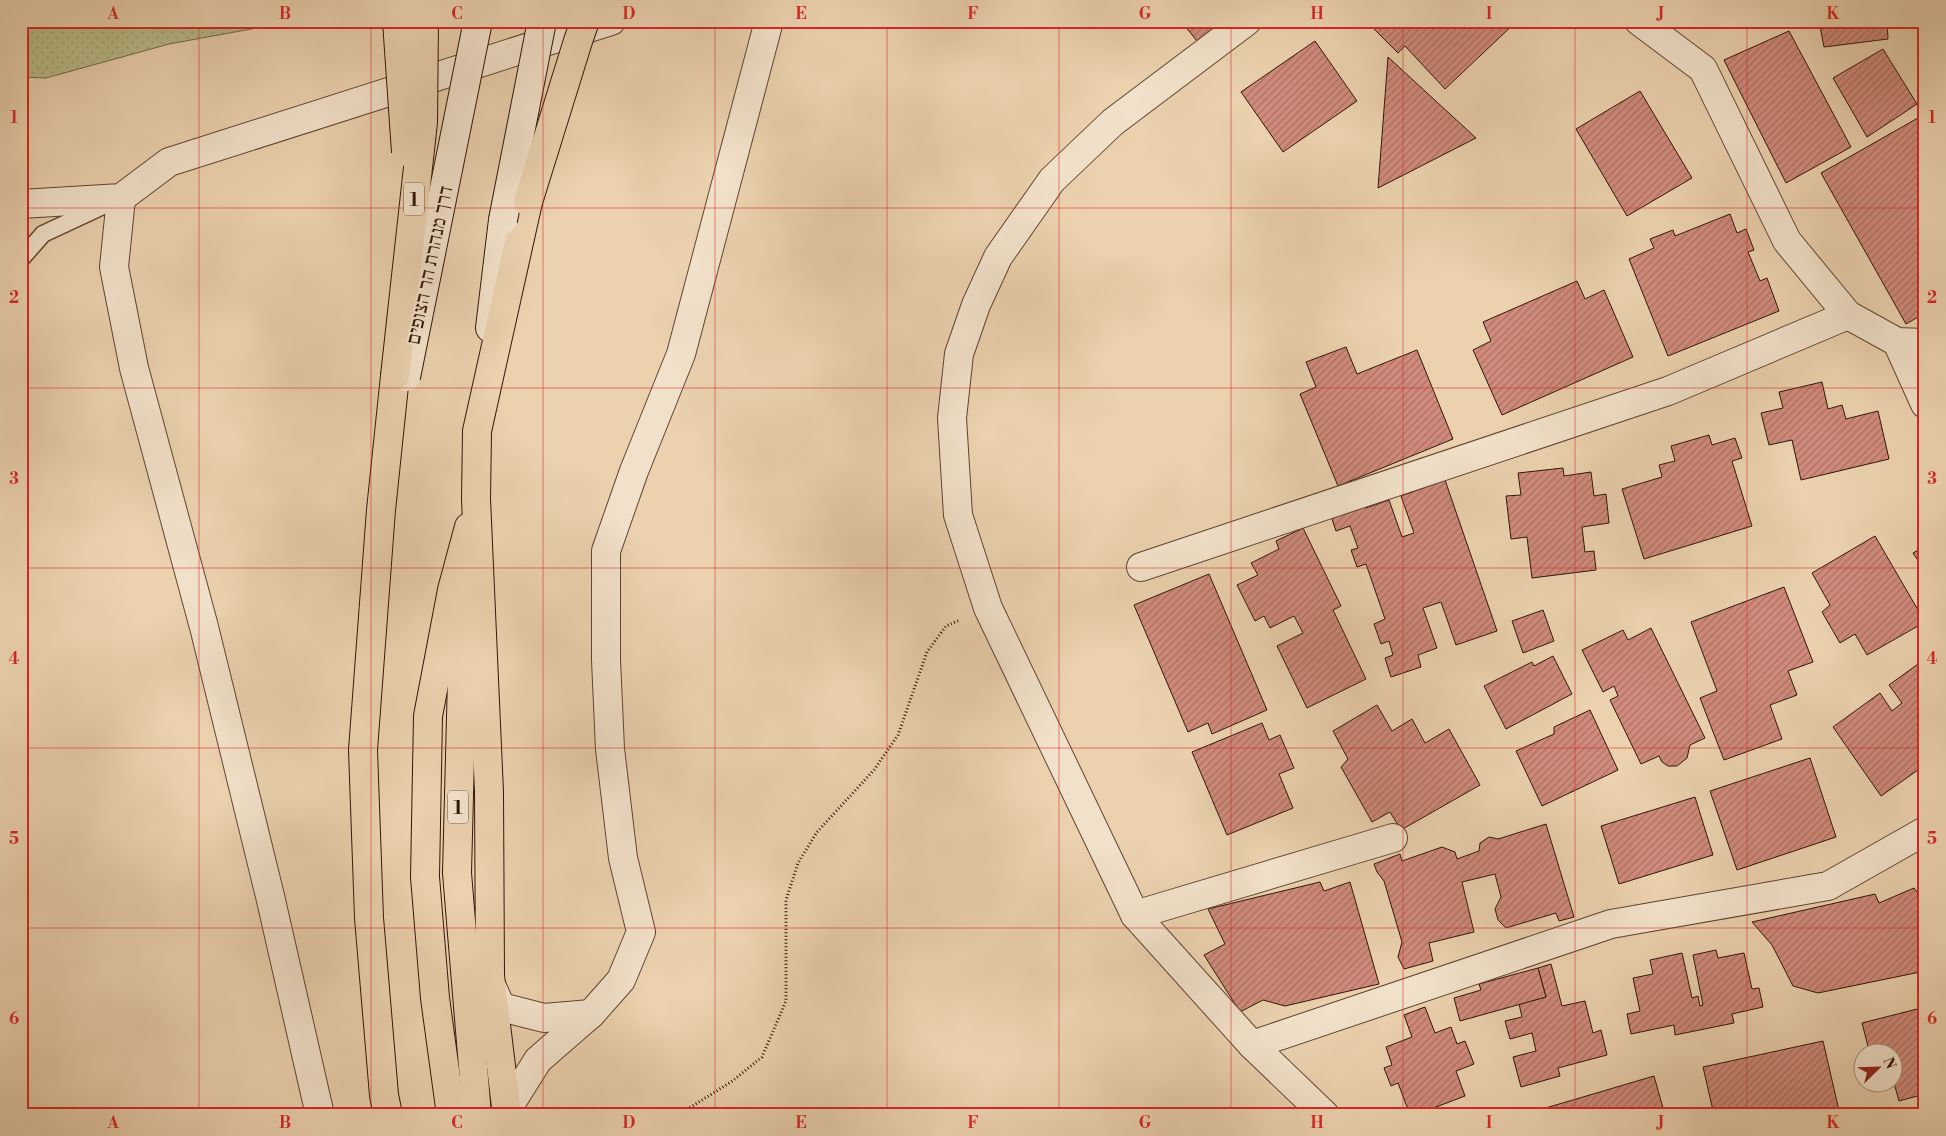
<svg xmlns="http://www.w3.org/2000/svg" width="1946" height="1136" font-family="'Libre Bodoni','Frank Ruhl Libre',serif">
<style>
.grass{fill:url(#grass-dots);stroke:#746848}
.building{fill:url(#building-hatch);stroke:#301508}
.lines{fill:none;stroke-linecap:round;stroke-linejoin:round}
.service-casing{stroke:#5f4432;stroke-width:19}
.minor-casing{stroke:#5f4432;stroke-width:30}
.tertiary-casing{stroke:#5f4432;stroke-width:30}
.secondary-casing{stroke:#301508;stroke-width:30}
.trunk-casing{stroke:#301508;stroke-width:30}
.path{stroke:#301508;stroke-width:3;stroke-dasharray:1 2.5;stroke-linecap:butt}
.service{stroke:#f2e1ca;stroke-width:16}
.minor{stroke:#f2e1ca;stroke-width:28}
.tertiary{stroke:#f2e1ca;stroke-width:28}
.secondary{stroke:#f2e1ca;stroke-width:28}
.trunk{stroke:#ebd1ae;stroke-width:28}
.secondary-bridge-casing{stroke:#301508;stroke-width:30;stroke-linecap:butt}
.trunk-bridge-casing{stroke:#301508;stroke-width:30;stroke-linecap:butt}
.secondary-bridge{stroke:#f2e1ca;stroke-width:28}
.trunk-bridge{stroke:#ebd1ae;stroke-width:28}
.grid{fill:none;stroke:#d62828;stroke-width:1;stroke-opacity:0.55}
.labels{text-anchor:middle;stroke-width:4;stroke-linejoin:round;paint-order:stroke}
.shield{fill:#f2e1ca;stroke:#6a5242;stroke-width:1}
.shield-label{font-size:19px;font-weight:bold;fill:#301508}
.street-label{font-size:20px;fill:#301508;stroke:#f2e1ca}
.neatline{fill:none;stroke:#d62828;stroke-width:2}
.grid-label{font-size:16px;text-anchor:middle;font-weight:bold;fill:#d62828}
</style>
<defs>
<pattern id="grass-dots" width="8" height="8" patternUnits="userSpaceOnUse" patternTransform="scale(1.25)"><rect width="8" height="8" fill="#b8bb89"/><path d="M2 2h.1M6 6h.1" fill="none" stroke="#9ea075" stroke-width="1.8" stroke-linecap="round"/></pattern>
<pattern id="building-hatch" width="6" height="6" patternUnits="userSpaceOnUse" patternTransform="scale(1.25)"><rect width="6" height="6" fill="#d18b7c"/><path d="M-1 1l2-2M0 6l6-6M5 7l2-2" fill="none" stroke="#aa7064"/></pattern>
</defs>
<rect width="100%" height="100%" fill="#ebd1ae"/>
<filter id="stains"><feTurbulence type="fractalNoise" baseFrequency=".004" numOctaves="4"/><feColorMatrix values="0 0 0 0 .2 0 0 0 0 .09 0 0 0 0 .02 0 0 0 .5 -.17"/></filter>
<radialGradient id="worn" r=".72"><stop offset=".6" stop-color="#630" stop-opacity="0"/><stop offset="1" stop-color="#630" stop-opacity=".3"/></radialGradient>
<polygon class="grass" points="21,21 295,21 169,44 46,78 21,77"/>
<g class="building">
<polygon points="1181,21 1231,21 1201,46"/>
<polygon points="1366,21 1517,21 1445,89 1405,46 1398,53"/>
<polygon points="1819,21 1887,21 1888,39 1824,47"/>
<polygon points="1920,21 1925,21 1925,39"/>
<polygon points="1789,31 1851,147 1786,183 1724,60"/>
<polygon points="1315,41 1357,101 1283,152 1241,92"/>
<polygon points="1883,49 1917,104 1867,137 1833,78"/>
<polygon points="1388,57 1476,138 1378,188"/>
<polygon points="1640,91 1692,178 1627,216 1576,129"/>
<polygon points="1925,114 1925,313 1906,324 1821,173"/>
<polygon points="1730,214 1737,233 1746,229 1754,250 1748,252 1760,281 1767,278 1779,311 1668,356 1629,259 1654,248 1650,239 1673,230 1675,236"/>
<polygon points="1577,281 1585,299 1604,290 1633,357 1502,415 1473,350 1491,341 1483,322"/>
<polygon points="1346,347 1357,374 1417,350 1453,439 1338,486 1300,394 1316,387 1306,362"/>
<polygon points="1822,382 1828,409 1842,405 1846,419 1878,411 1889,459 1801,480 1792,440 1769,445 1761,413 1783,408 1779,392"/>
<polygon points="1709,435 1712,445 1735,438 1742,458 1732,461 1752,526 1644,559 1622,489 1662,477 1659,465 1675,461 1671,446"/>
<polygon points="1563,468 1564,476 1591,472 1594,496 1606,494 1609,523 1582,527 1585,552 1594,551 1596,570 1532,578 1527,537 1511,539 1506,496 1521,495 1518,473"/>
<polygon points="1445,480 1497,631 1456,645 1441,602 1423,608 1437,648 1418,655 1421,667 1391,677 1385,658 1393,655 1389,641 1381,644 1374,624 1385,619 1366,564 1357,567 1351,550 1358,548 1350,526 1336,531 1330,513 1364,501 1366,508 1389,500 1402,537 1414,533 1401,496"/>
<polygon points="1303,528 1341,606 1333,610 1366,679 1307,708 1277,646 1303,633 1294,616 1270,628 1264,616 1255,621 1237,585 1258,575 1251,563 1279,549 1276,541"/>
<polygon points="1875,536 1925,622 1867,655 1855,634 1840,643 1822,612 1830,605 1812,573"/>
<polygon points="1925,546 1925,571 1913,553"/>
<polygon points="1209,574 1267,710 1212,734 1208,723 1188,732 1134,605"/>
<polygon points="1784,587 1813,662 1788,671 1797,695 1770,705 1782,739 1724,760 1700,698 1717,691 1691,622"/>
<polygon points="1543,610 1554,641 1523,653 1512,621"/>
<polygon points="1651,628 1705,738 1690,745 1687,758 1677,766 1668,766 1662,762 1659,756 1641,764 1610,700 1618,696 1614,686 1603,692 1582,650 1623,630 1628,640"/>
<polygon points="1553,656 1572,694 1506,729 1484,686 1532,662 1534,666"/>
<polygon points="1925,659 1925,765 1881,796 1833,727 1880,693 1892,711 1902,703 1889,685"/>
<polygon points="1377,705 1392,731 1412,719 1425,743 1449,729 1480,785 1401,830 1390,812 1372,822 1341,767 1348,759 1333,731"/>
<polygon points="1590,710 1618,770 1542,806 1516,751 1554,734 1554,727"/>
<polygon points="1262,723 1269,740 1280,735 1294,768 1279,774 1293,808 1227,835 1192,752"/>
<polygon points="1810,758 1836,837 1737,870 1710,791"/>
<polygon points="1695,797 1713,855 1619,884 1601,826"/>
<polygon points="1546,824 1574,917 1559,921 1556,913 1506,928 1498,920 1495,909 1501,897 1495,874 1462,882 1474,932 1429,943 1433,961 1404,969 1398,957 1402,942 1384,881 1377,872 1374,864 1400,854 1402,861 1442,847 1455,852 1457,859 1479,851 1480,843 1489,837 1498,839"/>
<polygon points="1320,882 1324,891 1350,882 1379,984 1285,1006 1263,1000 1240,1012 1204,955 1225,944 1208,909"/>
<polygon points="1914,888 1925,903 1925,971 1818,993 1793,986 1772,945 1752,922 1875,894 1879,903"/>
<polygon points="1716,950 1718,958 1744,953 1752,989 1759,988 1763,1007 1732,1014 1734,1023 1675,1035 1674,1025 1631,1034 1627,1014 1640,1011 1633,978 1653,974 1650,960 1682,953 1692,998 1698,996 1700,1006 1703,1005 1693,955"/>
<polygon points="1551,964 1562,1006 1585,1001 1593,1033 1601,1030 1607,1055 1558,1068 1560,1076 1521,1087 1513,1057 1536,1051 1532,1033 1510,1039 1505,1021 1522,1017 1519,1004 1546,997 1538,968"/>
<polygon points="1538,968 1546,997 1460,1021 1454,998 1481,990 1479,984"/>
<polygon points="1425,1007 1435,1033 1451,1027 1457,1044 1465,1041 1474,1064 1456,1071 1465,1096 1415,1115 1410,1115 1398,1083 1391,1086 1384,1068 1392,1065 1386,1047 1412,1037 1404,1015"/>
<polygon points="1925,1007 1925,1094 1899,1101 1894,1083 1894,1054 1870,1054 1862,1023"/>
<polygon points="1823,1041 1840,1115 1714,1115 1703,1067"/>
<polygon points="1654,1076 1665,1115 1522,1115"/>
</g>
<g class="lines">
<g class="service-casing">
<polyline id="service" points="21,259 43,234 105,205"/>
</g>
<g class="minor-casing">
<g id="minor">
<polyline points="1897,342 1925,404"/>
<polyline points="1141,567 1668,391 1848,315"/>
<polyline points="1135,915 1393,838"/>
<polyline points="1252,1045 1611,924 1828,886 1925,831"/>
</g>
</g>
<g class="tertiary-casing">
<g id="tertiary">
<polyline points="1247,21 1113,122 1052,180 998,257 976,305 959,354 952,418 958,515 988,608 1135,915 1252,1045 1325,1115"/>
<polyline points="1639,21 1703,69 1787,241 1848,315 1897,342 1925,343"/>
<polyline points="121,198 114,267 134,368 204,627 270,896 320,1115"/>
<polyline points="21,204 121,198 169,162 611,21"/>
<polyline points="492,987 501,1007 544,1018 591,1014"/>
<polyline points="506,1111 538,1060 591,1014 621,980 641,932 623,858 610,749 606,660 606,551 634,471 681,354 769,21"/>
</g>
</g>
<g class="secondary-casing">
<polyline id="secondary" points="490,328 503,220"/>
</g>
<g class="trunk-casing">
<g id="trunk">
<polyline points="466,600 463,639 457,873 477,1115"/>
<polyline points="388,1115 384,1095 369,918 363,750 381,510 395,376"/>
<polyline points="451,1115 435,998 425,877 428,716 452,590 469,527"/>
<polyline points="507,1115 490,976 489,792 476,499 477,431 528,202"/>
</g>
</g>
<polyline class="path" points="678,1115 731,1082 762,1057 786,1001 786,900 798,863 817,832 874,770 898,735 927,652 946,626 960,620"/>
<use href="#service" class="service"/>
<use href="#minor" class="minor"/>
<use href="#tertiary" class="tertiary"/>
<use href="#secondary" class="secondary"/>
<use href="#trunk" class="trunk"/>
<g class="secondary-bridge-casing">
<g id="secondary-bridge">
<polyline points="503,220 542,21"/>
<polyline points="406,377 478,21"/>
</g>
</g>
<g class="trunk-bridge-casing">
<g id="trunk-bridge">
<polyline points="397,21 406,152"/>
<polyline points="528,202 578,41 585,21"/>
<polyline points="395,376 423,122 424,21"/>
</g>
</g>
<use href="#secondary-bridge" class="secondary-bridge"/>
<use href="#trunk-bridge" class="trunk-bridge"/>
</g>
<path class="grid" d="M199 21V1115M371 21V1115M543 21V1115M715 21V1115M887 21V1115M1059 21V1115M1231 21V1115M1403 21V1115M1575 21V1115M1747 21V1115M21 208H1925M21 388H1925M21 568H1925M21 748H1925M21 928H1925"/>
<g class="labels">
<g class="shield">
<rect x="404" y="182.5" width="20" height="33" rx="4"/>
<rect x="448" y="790.5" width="20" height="33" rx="4"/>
</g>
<g class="shield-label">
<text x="414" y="206">1</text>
<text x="458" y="814">1</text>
</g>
<g class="street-label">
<text transform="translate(429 265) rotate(-78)" y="7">דרך מנהרת הר הצופים</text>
</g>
</g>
<rect width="1946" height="1136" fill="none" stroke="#ebd1ae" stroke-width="55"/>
<g transform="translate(1878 1068) rotate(67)"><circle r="24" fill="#f2e1ca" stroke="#a48f7c"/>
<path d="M0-4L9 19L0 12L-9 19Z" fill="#8f2418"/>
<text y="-8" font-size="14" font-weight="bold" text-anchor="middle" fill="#301508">N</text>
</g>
<rect x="28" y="28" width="1890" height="1080" class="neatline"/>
<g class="grid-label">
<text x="113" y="19">A</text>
<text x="285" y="19">B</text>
<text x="457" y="19">C</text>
<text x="629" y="19">D</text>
<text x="801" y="19">E</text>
<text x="973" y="19">F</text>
<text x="1145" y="19">G</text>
<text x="1317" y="19">H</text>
<text x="1489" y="19">I</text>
<text x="1661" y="19">J</text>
<text x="1833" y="19">K</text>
<text x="14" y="123">1</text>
<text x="1932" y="123">1</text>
<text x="14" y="303">2</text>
<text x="1932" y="303">2</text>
<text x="14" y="484">3</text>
<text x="1932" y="484">3</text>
<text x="14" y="664">4</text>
<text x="1932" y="664">4</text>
<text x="14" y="844">5</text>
<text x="1932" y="844">5</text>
<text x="14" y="1024">6</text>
<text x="1932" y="1024">6</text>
<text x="113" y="1128">A</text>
<text x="285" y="1128">B</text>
<text x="457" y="1128">C</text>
<text x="629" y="1128">D</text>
<text x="801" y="1128">E</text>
<text x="973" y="1128">F</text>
<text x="1145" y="1128">G</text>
<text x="1317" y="1128">H</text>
<text x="1489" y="1128">I</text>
<text x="1661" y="1128">J</text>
<text x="1833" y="1128">K</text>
</g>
<rect width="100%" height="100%" filter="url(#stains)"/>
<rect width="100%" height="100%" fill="url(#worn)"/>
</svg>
